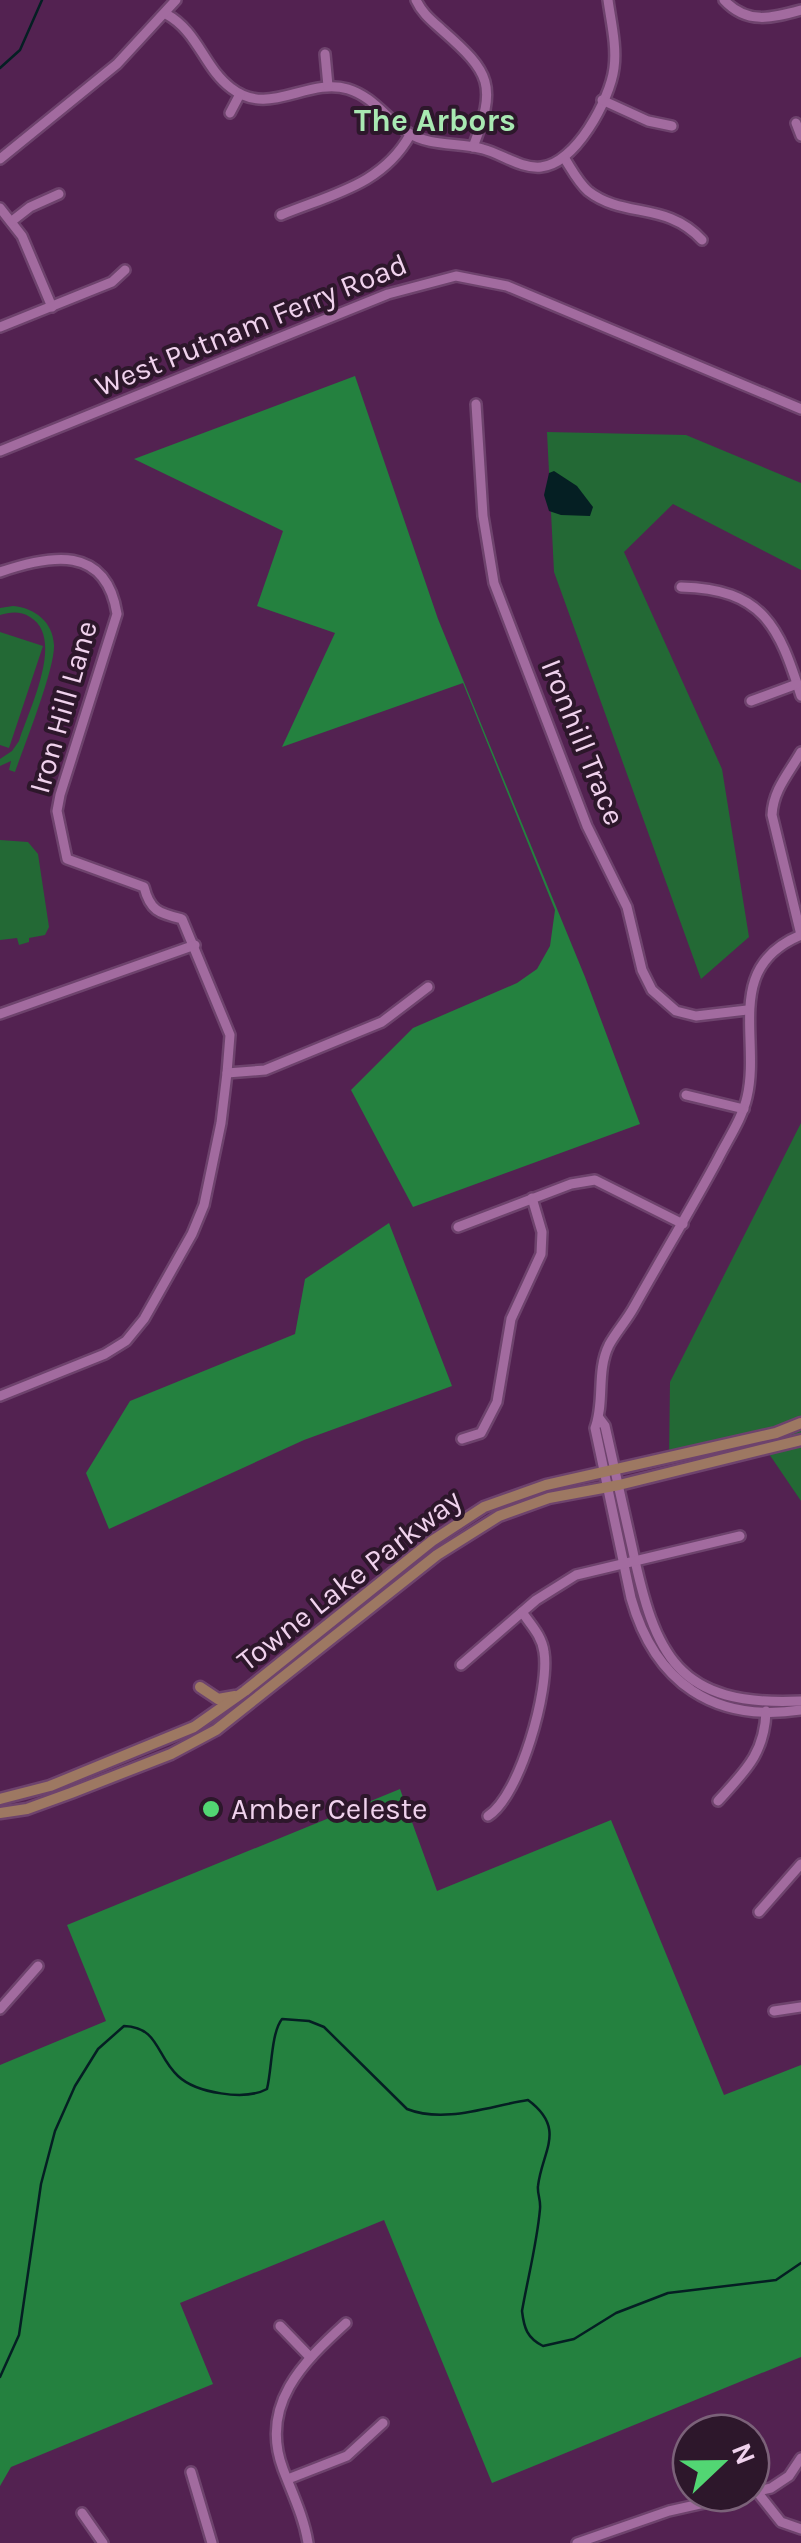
<svg xmlns="http://www.w3.org/2000/svg" width="801" height="2543" font-family="Karla,sans-serif">
<style>
.green{fill:#236935}
.forest{fill:#24813f}
.water{fill:#051f23}
.lines{fill:none;stroke-linecap:round;stroke-linejoin:round}
.stream{stroke:#051f23;stroke-width:2.5}
.minor-casing{stroke:#6e436d;stroke-width:14}
.major-casing{stroke:#6e436d;stroke-width:15}
.minor{stroke:#a26b9f;stroke-width:9}
.major{stroke:#9d7862;stroke-width:10}
.poi-dot{fill:#52d673;stroke:#2d172b;stroke-width:4}
.labels{text-anchor:middle;stroke-width:8;stroke-linejoin:round;paint-order:stroke}
.street-label{font-size:30px;fill:#f0d2ed;stroke:#2d172b}
.poi-label{font-size:30px;fill:#f0d2ed;stroke:#2d172b;text-anchor:start}
.neighbourhood-label{font-size:32px;font-weight:bold;fill:#a8e9b2;stroke:#2d172b}
</style>
<rect width="100%" height="100%" fill="#532251"/>
<g class="green">
<polygon points="547,432 686,435 801,483 801,570 673,504 624,552 722,769 749,937 701,979 554,572"/>
<path d="M13 606C35 608 53 622 54 645 55 669 24 746 15 772L9 770 11 761 0 766V759L12 751 19 741C28 711 66 638 30 617 20 611 11 612 0 615V608Z"/>
<polygon points="0,632 43,646 9,748 0,745"/>
<polygon points="0,840 28,842 38,854 49,927 45,935 29,938 29,942 19,945 17,938 0,940"/>
<polygon points="801,1123 801,1501 765,1448 669,1461 670,1382"/>
</g>
<g class="forest">
<polygon points="355,376 438,619 585,977 640,1124 413,1207 351,1090 413,1028 517,983 537,969 550,946 555,910 463,683 282,747 335,633 257,606 283,531 134,459"/>
<polygon points="389,1223 452,1386 304,1440 109,1529 86,1473 130,1401 295,1334 305,1279"/>
<polygon points="400,1789 437,1891 611,1820 724,2095 801,2065 801,2357 492,2483 384,2220 180,2303 213,2384 11,2467 0,2486 0,2065 106,2021 67,1925"/>
</g>
<polygon class="water" points="554,471 577,486 593,507 590,516 561,515 549,511 544,495 549,473"/>
<g class="lines">
<g class="stream">
<polyline points="0,68 20,50 42,0"/>
<path d="M0 2377 19 2335 41 2184 55 2131 75 2086 98 2049 124 2026C159 2027 156 2056 178 2076 196 2093 245 2101 267 2089 272 2069 271 2033 282 2019L309 2021 324 2027 407 2109C445 2124 489 2106 528 2100 567 2129 542 2151 538 2186 537 2193 541 2200 540 2209 537 2243 528 2277 522 2311 524 2328 527 2338 543 2346L574 2339 616 2313 668 2293 776 2280 801 2263"/>
</g>
<g class="minor-casing">
<g id="minor">
<path d="M416 0C422 13 431 20 442 30 491 73 497 85 473 147"/>
<path d="M724 0C747 25 772 18 801 10"/>
<path d="M166 14C198 31 204 68 231 88 269 118 307 77 348 89 374 97 387 120 409 133 430 147 460 142 483 149 502 154 521 169 541 167 575 164 610 100 614 68 617 46 611 22 608 0"/>
<polyline points="325,54 328,86"/>
<polyline points="602,100 648,121 672,126"/>
<polyline points="230,113 240,94"/>
<polyline points="796,123 801,136"/>
<polyline points="0,159 117,64 176,0"/>
<path d="M565 159C572 170 578 182 588 191 624 219 666 201 702 240"/>
<polyline points="0,208 22,236 52,307"/>
<path d="M281 215C332 194 382 185 410 135"/>
<polyline points="12,221 30,207 59,194"/>
<polyline points="0,327 112,282 125,270"/>
<polyline points="476,404 483,516 494,583 587,826 627,907 642,970 652,990 676,1011 696,1016 747,1010"/>
<polyline points="0,451 388,294 456,276 507,286 801,409"/>
<path d="M0 572C50 555 106 544 117 614L60 795 57 811 67 859 144 887C150 911 159 913 182 919L230 1035 227 1073 265 1070 382 1022 428 987"/>
<path d="M681 587C763 589 779 626 801 696"/>
<polyline points="751,701 797,684"/>
<path d="M801 935C723 967 761 1038 747 1097 742 1119 728 1139 718 1159 691 1209 662 1257 634 1307 627 1320 616 1332 609 1345 596 1371 605 1402 595 1428L631 1598C655 1683 714 1723 801 1710"/>
<path d="M801 935 772 815C773 790 789 773 801 752"/>
<polyline points="0,1014 195,945"/>
<polyline points="686,1095 744,1109"/>
<polyline points="458,1227 571,1184 595,1180 683,1224"/>
<polyline points="0,1396 105,1354 126,1341 144,1319 192,1234 204,1205 221,1123 227,1073"/>
<path d="M599 1418 605 1426C614 1466 623 1506 632 1547 655 1656 677 1707 801 1701"/>
<polyline points="462,1439 481,1433 497,1402 511,1319 541,1254 542,1232 532,1198"/>
<polyline points="461,1665 536,1600 576,1575 740,1536"/>
<path d="M718 1801C745 1771 765 1753 766 1711"/>
<path d="M488 1816C520 1796 550 1689 544 1652 542 1636 531 1625 522 1612"/>
<polyline points="759,1912 801,1864"/>
<polyline points="0,2009 38,1966"/>
<polyline points="774,2011 801,2007"/>
<polyline points="280,2326 309,2356"/>
<polyline points="191,2472 212,2543"/>
<polyline points="288,2479 347,2456 383,2423"/>
<polyline points="758,2493 781,2522 801,2529"/>
<polyline points="82,2513 103,2543"/>
<path d="M308 2543C304 2517 292 2493 283 2469 259 2405 303 2362 346 2323"/>
<polyline points="577,2543 669,2511 771,2488 789,2476 801,2458"/>
</g>
</g>
<g class="major-casing">
<g id="major">
<polyline points="200,1687 218,1699 235,1696"/>
<polyline points="0,1799 50,1786 194,1727 245,1691 432,1541 484,1507 546,1485 776,1433 801,1423"/>
<polyline points="0,1813 27,1809 71,1793 171,1754 216,1730 437,1555 499,1516 549,1498 619,1485 801,1440"/>
</g>
</g>
<use href="#minor" class="minor"/>
<use href="#major" class="major"/>
</g>
<circle class="poi-dot" cx="211" cy="1809" r="10"/>
<g class="labels">
<g class="street-label">
<text transform="translate(251 325) rotate(-22)" y="10">West Putnam Ferry Road</text>
<text transform="translate(63 707) rotate(-74)" y="10">Iron Hill Lane</text>
<text transform="translate(583 742) rotate(68)" y="10">Ironhill Trace</text>
<text transform="translate(349 1580) rotate(-38)" y="10">Towne Lake Parkway</text>
</g>
<g class="poi-label">
<text x="231" y="1819">Amber Celeste</text>
</g>
<g class="neighbourhood-label">
<text x="435" y="131">The Arbors</text>
</g>
</g>
<g transform="translate(721 2463) rotate(68)"><circle r="48" fill="#2d172b" stroke="#7b6279" stroke-width="2.5"/>
<path d="M0-8L18 38L0 25L-18 38Z" fill="#52d673"/>
<text y="-15" font-size="28" font-weight="bold" text-anchor="middle" fill="#f0d2ed">N</text>
</g>
</svg>
